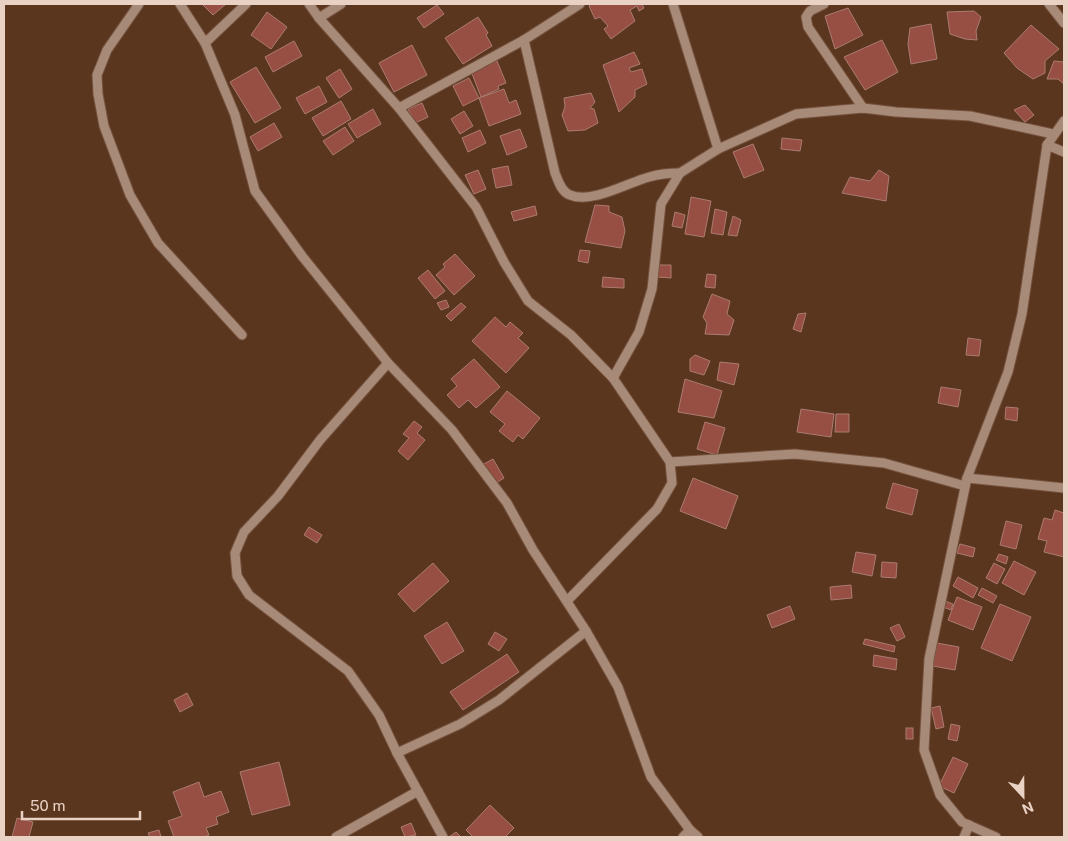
<svg xmlns="http://www.w3.org/2000/svg" width="1068" height="841" font-family="'Public Sans',sans-serif">
<style>
.building{fill:#964f42;stroke:#ac7b71}
.lines{fill:none;stroke-linecap:round;stroke-linejoin:round}
.minor-casing{stroke:#75523d;stroke-width:11}
.minor{stroke:#a78a78;stroke-width:9}
</style>
<rect width="100%" height="100%" fill="#5b361f"/>
<g class="building">
<polygon points="202,4 226,4 213,15"/>
<polygon points="591,4 642,4 644,8 639,11 637,6 630,10 635,21 611,39 604,29 608,26 600,17 595,19 589,6"/>
<polygon points="437,5 444,14 424,28 417,18"/>
<polygon points="848,8 863,35 835,49 825,16"/>
<polygon points="974,11 981,17 976,31 977,40 965,39 950,34 947,12"/>
<polygon points="267,12 287,27 271,49 251,35"/>
<polygon points="478,17 488,33 486,35 492,46 463,64 445,38"/>
<polygon points="931,24 937,59 911,64 908,44 910,28"/>
<polygon points="1031,25 1059,49 1045,61 1045,73 1033,79 1017,68 1004,53"/>
<polygon points="882,40 898,72 865,90 844,57"/>
<polygon points="294,41 302,56 273,72 265,57"/>
<polygon points="412,45 427,75 394,92 379,63"/>
<polygon points="634,52 640,64 629,68 631,72 642,69 647,84 635,90 635,97 619,112 603,65"/>
<polygon points="497,61 506,83 498,86 499,89 481,97 471,71"/>
<polygon points="1054,61 1064,62 1064,84 1058,79 1047,79"/>
<polygon points="256,67 281,108 255,123 230,82"/>
<polygon points="340,69 352,89 339,98 326,78"/>
<polygon points="469,78 479,98 463,106 453,86"/>
<polygon points="319,86 327,102 305,114 296,98"/>
<polygon points="504,89 509,103 516,100 521,114 489,126 479,98"/>
<polygon points="591,93 595,102 590,108 594,109 598,123 585,130 568,131 562,115 565,107 564,98"/>
<polygon points="341,101 351,119 323,136 312,118"/>
<polygon points="422,103 428,117 415,123 408,109"/>
<polygon points="1025,105 1034,115 1025,122 1014,110"/>
<polygon points="373,109 381,124 357,138 348,124"/>
<polygon points="464,111 473,126 460,134 451,119"/>
<polygon points="274,123 282,137 258,151 250,137"/>
<polygon points="345,127 354,141 333,155 323,141"/>
<polygon points="520,129 527,147 507,155 500,136"/>
<polygon points="480,130 486,143 468,152 462,138"/>
<polygon points="782,138 802,140 800,151 781,149"/>
<polygon points="753,144 764,170 744,178 733,152"/>
<polygon points="508,166 512,185 496,188 492,169"/>
<polygon points="478,170 486,189 474,194 465,175"/>
<polygon points="879,170 889,176 886,201 842,193 850,177 870,181"/>
<polygon points="691,197 711,201 704,237 685,234"/>
<polygon points="595,205 609,206 609,212 622,217 625,231 621,248 585,242"/>
<polygon points="535,206 537,215 514,221 511,212"/>
<polygon points="715,209 727,212 723,235 711,233"/>
<polygon points="675,212 685,215 682,228 672,226"/>
<polygon points="733,216 741,220 737,236 728,235"/>
<polygon points="580,250 590,251 588,263 578,261"/>
<polygon points="455,254 475,276 454,295 436,275 445,267 443,264"/>
<polygon points="658,265 671,265 671,278 657,277"/>
<polygon points="428,270 445,291 435,299 418,278"/>
<polygon points="707,274 716,275 715,288 705,287"/>
<polygon points="603,277 624,279 624,288 602,287"/>
<polygon points="712,294 730,301 727,314 734,320 729,335 705,334 707,323 703,317"/>
<polygon points="446,300 449,307 441,310 437,303"/>
<polygon points="461,303 466,307 451,321 446,316"/>
<polygon points="806,313 801,332 793,329 798,314"/>
<polygon points="495,317 506,327 510,322 523,333 518,338 529,348 506,373 472,341"/>
<polygon points="968,338 981,340 979,356 966,355"/>
<polygon points="695,355 710,361 704,375 690,371 690,359"/>
<polygon points="474,359 500,387 476,408 468,400 459,408 447,395 457,386 451,379"/>
<polygon points="720,362 739,364 734,385 717,380"/>
<polygon points="685,379 722,391 714,418 678,412"/>
<polygon points="941,387 961,390 958,407 938,403"/>
<polygon points="507,391 540,418 523,439 518,435 513,442 499,431 505,424 490,412"/>
<polygon points="1006,407 1018,408 1017,421 1005,419"/>
<polygon points="801,409 834,414 831,437 797,432"/>
<polygon points="836,414 849,414 849,432 835,432"/>
<polygon points="414,421 422,427 417,433 425,440 408,460 398,451 409,438 403,434"/>
<polygon points="705,422 725,428 717,455 697,449"/>
<polygon points="493,459 504,478 496,483 484,464"/>
<polygon points="693,478 738,496 726,529 680,511"/>
<polygon points="893,483 918,490 912,515 886,508"/>
<polygon points="1055,510 1064,513 1064,557 1044,552 1047,541 1038,539 1044,518 1052,520"/>
<polygon points="1006,521 1022,525 1016,549 1000,545"/>
<polygon points="309,527 322,535 317,543 304,535"/>
<polygon points="960,544 975,548 973,557 957,553"/>
<polygon points="856,552 876,555 872,576 852,572"/>
<polygon points="999,554 1008,557 1006,564 996,560"/>
<polygon points="1014,561 1036,572 1024,595 1002,583"/>
<polygon points="882,562 897,563 896,578 881,577"/>
<polygon points="433,563 449,581 414,612 398,594"/>
<polygon points="994,563 1005,569 997,584 986,578"/>
<polygon points="958,577 978,588 973,598 953,586"/>
<polygon points="851,585 852,598 831,600 830,587"/>
<polygon points="982,588 997,596 993,603 978,595"/>
<polygon points="957,597 982,607 973,630 948,620"/>
<polygon points="945,601 953,604 951,610 943,607"/>
<polygon points="1000,604 1031,617 1012,661 981,648"/>
<polygon points="790,606 795,619 772,628 767,615"/>
<polygon points="447,622 464,651 442,664 424,636"/>
<polygon points="899,624 905,637 897,641 890,628"/>
<polygon points="495,632 507,639 499,651 488,644"/>
<polygon points="865,639 895,646 894,652 863,644"/>
<polygon points="937,643 959,647 955,670 933,666"/>
<polygon points="507,654 519,672 463,710 450,692"/>
<polygon points="874,655 897,659 896,670 873,666"/>
<polygon points="187,693 193,705 180,712 174,700"/>
<polygon points="940,706 944,727 936,729 931,708"/>
<polygon points="951,724 960,726 957,741 948,739"/>
<rect x="906" y="728" width="7" height="11"/>
<polygon points="953,757 968,764 954,793 939,786"/>
<polygon points="279,762 290,805 252,815 240,772"/>
<polygon points="199,782 204,797 221,791 229,812 216,817 218,824 206,828 209,835 204,837 174,837 168,821 182,816 173,792"/>
<polygon points="490,805 514,828 505,837 473,837 466,830"/>
<polygon points="17,818 33,822 29,837 12,837"/>
<polygon points="411,823 416,835 405,837 401,827"/>
<polygon points="159,830 161,837 150,837 148,833"/>
<polygon points="456,832 461,837 449,837"/>
</g>
<g class="lines">
<g class="minor-casing">
<g id="minor">
<polyline points="139,4 107,50 97,75 98,94 104,126 130,195 158,243 242,335"/>
<polyline points="180,4 205,43 235,115 255,191 302,256 388,363 452,430 507,503 533,550 586,631 618,687 651,777 690,830 698,837"/>
<polyline points="309,4 319,18 399,108 476,207 504,262 528,301 571,335 613,378 670,462 672,483 657,509 567,601"/>
<polyline points="673,4 718,149"/>
<polyline points="824,4 810,11 806,17 808,27 863,108"/>
<polyline points="1049,4 1064,23"/>
<polyline points="319,18 341,4"/>
<path d="M524 40 555 173C558 180 561 192 570 195 592 204 627 183 649 177 659 174 669 173 680 173"/>
<polyline points="205,43 246,4"/>
<polyline points="399,108 524,40 580,4"/>
<polyline points="1047,145 1064,152"/>
<polyline points="388,363 320,440 278,496 244,532 235,553 237,576 249,595 348,671 379,715 397,753 443,837"/>
<polyline points="613,378 639,332 652,289 661,204 680,173 718,149 796,114 863,108 896,112 970,116 1053,134"/>
<polyline points="670,462 795,454 884,463 965,486"/>
<polyline points="967,478 1064,488"/>
<polyline points="397,753 460,724 499,700 586,631"/>
<polyline points="336,837 418,791"/>
<polyline points="683,837 690,830"/>
<polyline points="964,837 969,825"/>
<polyline points="996,837 962,822 940,795 924,750 929,659 967,478 1008,372 1022,314 1047,145 1064,121"/>
</g>
</g>
<use href="#minor" class="minor"/>
</g>
<rect width="1068" height="841" fill="none" stroke="#e9d2c4" stroke-width="10"/>
<g transform="translate(1023 796) rotate(158)" stroke="#5b361f" stroke-width="4" paint-order="stroke">
<path d="M0-4L9 19L0 12L-9 19Z" fill="#e9d2c4"/>
<text y="-8" font-size="14" font-weight="bold" text-anchor="middle" fill="#e9d2c4">N</text>
</g>
<path d="M22 811v8h118v-8" fill="none" stroke="#e9d2c4" stroke-width="2.5"/>
<text x="30" y="811" font-size="15" fill="#e9d2c4" stroke="#5b361f" stroke-width="4" paint-order="stroke">50 m</text>
</svg>
